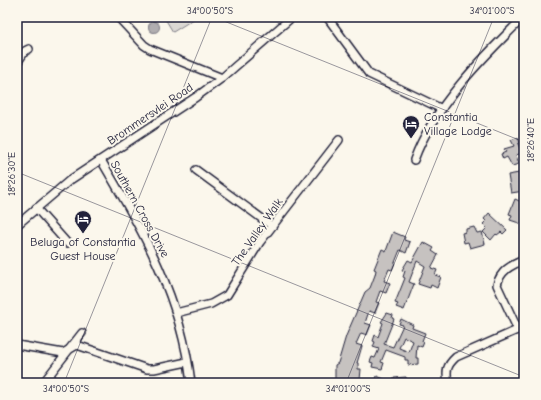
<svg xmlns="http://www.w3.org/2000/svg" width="541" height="400" font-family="'Comic Neue',sans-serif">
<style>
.green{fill:#dbd8d3;stroke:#7e7d87}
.water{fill:#b1aeb0;stroke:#787681}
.building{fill:#c6c2c0;stroke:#22223b;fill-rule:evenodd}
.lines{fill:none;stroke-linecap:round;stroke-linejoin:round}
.minor-casing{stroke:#22223b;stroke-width:10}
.minor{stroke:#fbf7ec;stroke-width:7}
.ticks{fill:none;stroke:#22223b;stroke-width:1;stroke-opacity:0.45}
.labels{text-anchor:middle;stroke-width:4;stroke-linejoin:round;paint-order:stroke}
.street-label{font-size:12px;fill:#22223b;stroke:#fbf7ec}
.poi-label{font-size:12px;fill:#22223b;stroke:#fbf7ec;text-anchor:start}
.neatline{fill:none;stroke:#22223b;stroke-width:1.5}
.ticks-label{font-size:10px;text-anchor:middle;fill:#22223b}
</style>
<rect width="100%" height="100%" fill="#fbf7ec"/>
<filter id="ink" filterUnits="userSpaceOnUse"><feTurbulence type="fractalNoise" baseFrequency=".025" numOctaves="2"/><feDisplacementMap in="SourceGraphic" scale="8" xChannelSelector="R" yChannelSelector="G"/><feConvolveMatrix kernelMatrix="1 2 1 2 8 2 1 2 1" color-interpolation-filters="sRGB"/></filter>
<g filter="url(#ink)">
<polygon class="green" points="164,17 197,17 173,32"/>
<circle class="water" cx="154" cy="27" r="5.5"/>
<g class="building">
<polygon points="516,138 518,138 520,143 518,144 522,153 516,155 519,164 512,166 507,157 503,159 501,154 506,152 504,149 514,146 511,140"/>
<polygon points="519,173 520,180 524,179 524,191 511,193 508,175"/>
<polygon points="515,199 524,203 524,218 522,224 510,220 512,215 509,214"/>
<polygon points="489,213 507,230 503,234 501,232 497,235 496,234 491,240 483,232 487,228 483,224 486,221 484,219"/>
<polygon points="474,227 477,233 482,232 485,244 470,248 468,242 464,243 462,233 466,232 466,229"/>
<polygon points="393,232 405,237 404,240 410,242 406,253 400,250 392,270 389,269 384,281 390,283 386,293 380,291 376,302 379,303 375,313 369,311 365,323 371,325 367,335 361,333 356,344 362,346 357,363 358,363 358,369 361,369 360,380 358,380 358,383 335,383 335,365 338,363 346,336 365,292 370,288 375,275 376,270 374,269 382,249 386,251"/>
<polygon points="423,242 434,248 432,251 438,255 431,268 437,270 435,275 441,277 437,288 431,285 430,288 418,284 425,266 417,261 409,282 414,284 404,310 396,307 398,304 395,303 405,278 403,277 405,271 402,270 408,260 412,262"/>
<path d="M387 313 393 315 392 318 394 319 384 344 393 347 403 325 399 324 401 319 413 325 412 328 425 333 422 341 424 342 422 347 417 345 416 358H418V364L408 365V360H405V357L386 350 381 362 384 363 382 369 372 367 373 363 370 362 372 357 375 358 379 349 373 347 375 342 373 341 375 335 378 337 383 323 381 322ZM404 337 413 341 409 352 399 348Z"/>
<polygon points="377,376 384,379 382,383 374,383"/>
<polygon points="406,377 407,383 394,383 394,378"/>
</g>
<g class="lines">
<g class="minor-casing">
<g id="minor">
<polyline points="118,17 144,45 150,49 222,78"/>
<polyline points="327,17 369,74 442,109"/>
<polyline points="17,63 25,51 29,49"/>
<path d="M101 160C144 233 181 297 191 383"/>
<path d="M414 160C433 107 484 56 524 17"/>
<polyline points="196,170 272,226"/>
<polyline points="36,208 67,243"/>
<polyline points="17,225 70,180 196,97 222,78 292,17"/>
<polyline points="176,313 211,304 227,295 260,242 339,140"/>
<path d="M518 330 497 285C500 271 511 265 524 260"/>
<polyline points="17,345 63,353 77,345 147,369 154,369 187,362"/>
<polyline points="43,383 82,333"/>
<path d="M448 383C446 371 446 366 456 357L524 327"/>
</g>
</g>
<use href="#minor" class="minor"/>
</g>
</g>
<path class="ticks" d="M214 17 524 142M17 172 524 377M64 383 212 17M346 383 494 17"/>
<defs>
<g id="hotel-pin" transform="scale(0.9)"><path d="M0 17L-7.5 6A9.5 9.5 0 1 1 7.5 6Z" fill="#22223b" stroke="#fbf7ec"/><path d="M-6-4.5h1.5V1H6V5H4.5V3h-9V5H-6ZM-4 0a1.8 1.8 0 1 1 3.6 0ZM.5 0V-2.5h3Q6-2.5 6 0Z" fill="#fff"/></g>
</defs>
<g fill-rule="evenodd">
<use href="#hotel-pin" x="411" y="124"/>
<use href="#hotel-pin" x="83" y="219"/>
</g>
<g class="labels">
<g class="street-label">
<text transform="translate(150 114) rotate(-34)" y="4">Brommersvlei Road</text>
<text transform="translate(140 209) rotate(61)" y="4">Southern Cross Drive</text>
<text transform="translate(257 232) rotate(-55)" y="4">The Valley Walk</text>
</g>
<g class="poi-label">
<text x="424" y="121">Constantia<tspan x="424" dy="14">Village Lodge</tspan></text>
<text x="83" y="246" text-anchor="middle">Beluga of Constantia<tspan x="83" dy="14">Guest House</tspan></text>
</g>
</g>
<rect width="541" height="400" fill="none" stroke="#fbf7ec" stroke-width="44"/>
<rect x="22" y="22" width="497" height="356" class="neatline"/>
<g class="ticks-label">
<text x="210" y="14">34°00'50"S</text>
<text x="492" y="14">34°01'00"S</text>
<text transform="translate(530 140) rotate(-90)" y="4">18°26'40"E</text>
<text transform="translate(11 174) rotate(-90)" y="4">18°26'30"E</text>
<text x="66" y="392">34°00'50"S</text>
<text x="348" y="392">34°01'00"S</text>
</g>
</svg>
